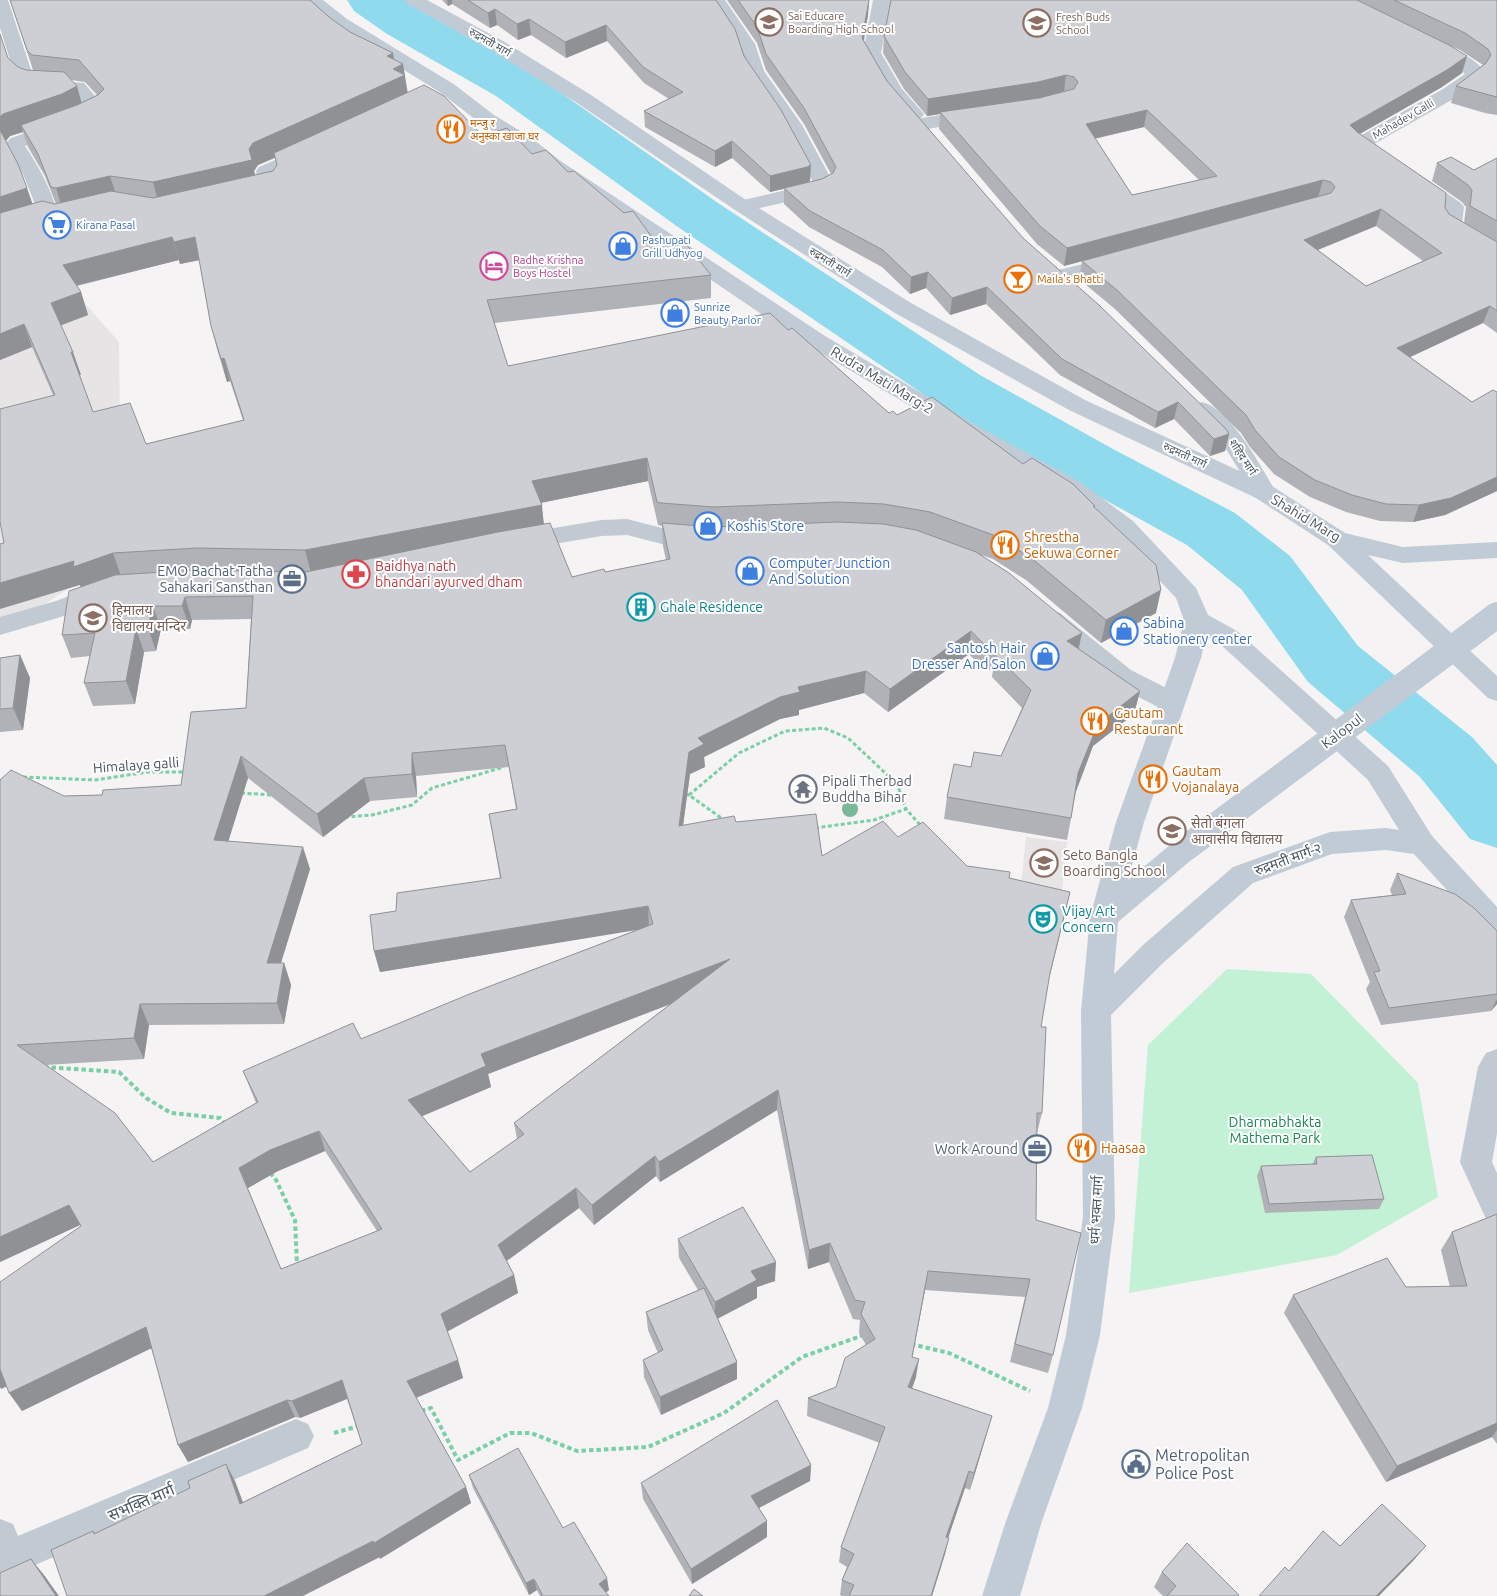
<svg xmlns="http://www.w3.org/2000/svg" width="1497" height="1596" font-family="Ubuntu,'Noto Sans Devanagari',sans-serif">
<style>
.education{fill:#e6e4e5}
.green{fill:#c3f1d5}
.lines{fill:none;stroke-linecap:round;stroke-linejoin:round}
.river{fill:#90daee;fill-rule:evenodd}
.path-far1{stroke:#7ad0a6;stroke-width:3;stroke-dasharray:4 2.5;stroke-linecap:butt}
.path{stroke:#7ad0a6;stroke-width:4;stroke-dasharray:4.5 3;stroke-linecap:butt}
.street{fill:#c1cad2;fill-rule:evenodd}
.secondary{fill:#c1cbd6;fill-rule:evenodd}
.secondary-bridge{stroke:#c1cbd6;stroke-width:26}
.tree{fill:#7bb799}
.wall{fill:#b0b2b7;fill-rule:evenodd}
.shaded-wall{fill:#909195}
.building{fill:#cdcfd5;stroke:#909195;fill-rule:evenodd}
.labels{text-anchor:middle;stroke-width:4;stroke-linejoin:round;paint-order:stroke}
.far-education-label{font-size:11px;fill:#785e54;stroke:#fff;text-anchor:start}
.far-street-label{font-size:11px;fill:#4a5661;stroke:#fff}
.far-food-label{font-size:11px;fill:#c56008;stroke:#fff;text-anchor:start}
.far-shop-label{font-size:11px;fill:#366cbe;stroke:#fff;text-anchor:start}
.far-hotel-label{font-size:11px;fill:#b23c85;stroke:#fff;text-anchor:start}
.street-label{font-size:14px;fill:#4a5661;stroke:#fff}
.shop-label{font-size:14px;fill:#366cbe;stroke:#fff;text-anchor:start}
.food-label{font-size:14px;fill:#c56008;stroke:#fff;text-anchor:start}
.health-label{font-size:14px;fill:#be3a42;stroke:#fff;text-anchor:start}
.service-label{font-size:14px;fill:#4e5e75;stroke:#fff;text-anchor:end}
.culture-label{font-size:14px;fill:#0d838f;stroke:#fff;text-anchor:start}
.education-label{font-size:14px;fill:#785e54;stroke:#fff;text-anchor:start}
.worship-label{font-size:14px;fill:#5b616d;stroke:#fff;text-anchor:start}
.park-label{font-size:14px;fill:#17864f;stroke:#fff}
.near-service-label{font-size:16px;fill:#4e5e75;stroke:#fff;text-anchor:start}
.near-street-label{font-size:16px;fill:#4a5661;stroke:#fff}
</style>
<rect width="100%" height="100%" fill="#f5f3f3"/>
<g class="education">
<polygon points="72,289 119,342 120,432 72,586 36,610 0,619 0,316"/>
<polygon points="1026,837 1067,842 1062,890 1021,885"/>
</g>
<polygon class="green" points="1227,969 1311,974 1418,1083 1438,1197 1337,1255 1129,1293 1148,1045"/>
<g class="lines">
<polygon class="river" points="347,0 405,0 423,12 534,74 718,203 980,375 1113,449 1235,513 1290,556 1358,646 1472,737 1497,765 1497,848 1470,839 1420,777 1308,682 1242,590 1187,545 1067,479 936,403 678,227 496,96 387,34 354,11"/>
<g class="path-far1">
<polyline points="23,777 95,780 148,772 186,772"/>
<polyline points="241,793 272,795"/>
<polyline points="685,795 689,795 724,820"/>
<polyline points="689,795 739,753 785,731 824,728 848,738 897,784 906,809"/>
<polyline points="345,817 372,815 412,805 432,788 504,767"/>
<polyline points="815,828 874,820 906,809 922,827"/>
</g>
<g class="path">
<polyline points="44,1067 119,1072 146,1098 171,1113 220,1118 225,1124"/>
<polyline points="270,1173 275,1178 295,1220 297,1265"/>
<polyline points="911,1344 949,1353 1030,1391"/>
<polyline points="421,1411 431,1408 458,1460 510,1433 531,1433 577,1451 648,1447 724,1413 802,1357 864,1335"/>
<polyline points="334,1433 359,1426"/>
</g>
<g class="street">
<path d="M0 0H8L32 73 38 79 84 83 108 111C103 118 90 120 83 126L25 146C39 167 50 187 57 211L78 213 81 217 78 221 62 225 41 219 23 174 4 145 11 138 69 118 86 109 71 92 33 90 26 88 16 79 0 28Z"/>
<polygon points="707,0 725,0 755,44 764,71 802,125 834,184 831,188 821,194 742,212 735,210 732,206 735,202 807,185 813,182 782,125 746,71 737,44"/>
<path d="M873 0H891L881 53 902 89 924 114 921 118C917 119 913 120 909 119 892 111 872 69 863 53Z"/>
<path d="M1432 41C1447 45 1476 58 1484 71L1483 76 1457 97 1374 144 1461 203 1464 207 1462 224 1497 244V259L1490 257 1444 230 1441 226 1443 209 1353 148 1350 144 1353 140 1443 89 1465 74C1455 64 1429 56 1423 47L1425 43Z"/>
<polygon points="977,109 984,111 987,115 984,119 922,130 915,128 912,124 915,120 922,118"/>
<polygon points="310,145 317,147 320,151 317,155 277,174 280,188 277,192 250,199 243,197 240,193 243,189 259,185 256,171 259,167"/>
<polygon points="1116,256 1123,258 1127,262 1123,266 1061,281 1054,279 1050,275 1054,271"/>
<path d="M1202 402C1231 409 1261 467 1276 492L1272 498 1264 500 1256 498 1223 444 1194 414 1191 409 1194 404Z"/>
<polygon points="627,519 662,528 710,533 713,539 710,545 701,547 662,544 627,535 602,536 518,550 509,548 506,542 509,536 518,534 602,520"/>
<polygon points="101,584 110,587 114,593 110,599 74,613 0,635 0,617 56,601"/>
<polygon points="1051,610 1060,613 1131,670 1180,695 1184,702 1180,709 1171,712 1162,709 1113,684 1042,625 1038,619 1042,613"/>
<polygon points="1497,1049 1497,1133 1492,1162 1497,1173 1497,1224 1486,1219 1460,1162 1478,1067 1486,1053"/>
<polygon points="296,1419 308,1424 314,1436 308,1448 7,1577 0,1574 0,1519 13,1524 18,1536"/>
</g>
<g class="secondary">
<path d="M303 0H323L347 19 455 85 494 115 530 137 562 162 825 336 972 423 1080 482 1133 521 1196 588 1208 615 1237 631 1388 766 1432 836 1497 907V938L1487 934 1414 854 1386 850 1332 854 1253 883 1163 963 1111 1015 1115 1217 1100 1335 1082 1408 1042 1521 1020 1596H982L1006 1521 1048 1408 1066 1335 1083 1217 1081 1011 1090 917 1116 822 1175 658 1184 620 1176 598 1115 533 1064 494 956 433 809 346 548 170 516 145 480 123 441 93 335 27ZM1206 636 1219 643 1368 780 1399 830 1386 828 1330 832 1233 867 1143 945 1114 974 1118 922 1196 856 1200 848 1196 840 1186 837 1176 840 1128 880 1144 822 1201 658Z"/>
<polygon points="405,0 427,0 503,41 591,95 749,202 911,303 1085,400 1272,486 1345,533 1403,547 1497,542 1497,558 1403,563 1368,555 1497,676 1497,701 1488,698 1328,545 1256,498 1069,410 895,313 735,210 577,103 489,49 408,4"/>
</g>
<polyline class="secondary-bridge" points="1186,848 1497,615"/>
</g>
<circle class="tree" cx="850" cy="809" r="8"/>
<g class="wall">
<path d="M10 0H310L329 17 350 32 393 53 394 59 403 64 408 93 483 136 532 154 568 172 662 251 711 275V298L494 323 508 366 788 330 889 413 897 415 1023 464 1095 506 1094 507 1156 613 1101 643 1026 580 993 559 982 555 1079 649 1140 691 1134 714 1093 746 1076 792 1067 840 944 819 947 797 971 767 1001 756 1022 708 992 677 993 670H984L969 654 888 712 864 693 799 710V715L780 719 704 757 705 767 690 774 683 825 736 822 822 856 898 837 967 866 1009 878 1070 892 1048 982 1041 1027 1042 1113 1037 1133 1036 1220 1053 1355 1048 1373 1010 1362 1025 1297 925 1290 912 1357 916 1377 912 1388 987 1433 970 1490 965 1488 948 1538 945 1554 932 1596H842L840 1595 842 1580 847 1567 839 1562 841 1547 880 1443 807 1416 808 1398 836 1387 866 1345 859 1333 860 1320 853 1319 829 1262 808 1269 777 1110 660 1182 656 1176 594 1225 579 1208 507 1261 514 1275 518 1293 447 1332 458 1360 463 1378 416 1398 466 1487 471 1503 380 1559V1557L67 1596 93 1531 95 1533 235 1481 243 1502 362 1444 347 1399 300 1418 295 1417 188 1462 151 1348 22 1411 6 1386 1 1389 81 1226 80 1225 0 1262V780L64 796 102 795 181 785 246 708 251 619 192 620 190 629H161L156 651 144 652 135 704 93 706 84 683 90 656 71 658 62 635 80 587V585L4 543 53 395 32 347 0 360 8 58 18 67 26 70H33ZM71 80 85 82 97 95 81 103 77 86ZM23 132 28 147 45 176 56 204H32L6 141 10 136ZM275 158 277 165 273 171 255 175 254 171 258 165ZM179 260 180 264 199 260 211 326 217 349 227 382 230 381 243 420 146 444 93 412 79 375H81L61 325 88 315 81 292 77 286ZM648 481 658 525 662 526 663 546 666 560 605 572 572 577 544 524 541 503ZM509 767 516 809 489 814 500 878 396 911 374 951 380 972 639 929 361 1039 243 1071 256 1103 153 1162 45 1065 144 1059 149 1025 284 1024 291 985 284 963H281L310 869 228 841 248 778 323 837 370 801 417 797 416 776ZM672 1003 514 1123 517 1139 470 1172 422 1116 491 1087 488 1074ZM325 1151 377 1231 281 1269 248 1188 278 1171Z"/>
<polygon points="442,0 716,0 810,181 807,183 822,179 831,174 804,124 766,70 757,43 727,0 869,0 868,15 864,41 887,81 1023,238 1229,434 1225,451 1210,456 1174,419 1155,428 1060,375 986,304 950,315 926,288 910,294 882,267 809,227 784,204 784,189 770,192 732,158 715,167 645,127 644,111 669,99 644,83 607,41 566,58 531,35 518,40 497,25 490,28 452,4 448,6"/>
<path d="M891 0H1497V115L1485 113 1451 103 1456 86 1483 65 1460 50 1451 46 1462 73 1442 87 1359 134 1445 208 1449 214 1496 241 1464 223 1466 207 1462 202 1432 181 1437 163 1474 170 1497 158V333L1483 323 1410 357 1472 402 1497 392V491L1445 515 1413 522 1380 521 1346 512 1310 497 1274 474 1250 447 1241 433 1115 309 1079 279 1082 261 1143 245 1064 266 1037 244 939 129 940 114 927 116 904 89 883 53 884 36ZM1144 127 1199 180 1132 195 1095 139ZM1376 226 1423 261 1366 286 1318 250Z"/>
<polygon points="20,655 30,678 23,730 0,732 0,658"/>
<polygon points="1397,873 1497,931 1497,1004 1491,1011 1381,1025 1366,989 1370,982 1344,917 1351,900 1392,895 1390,890"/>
<polygon points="1316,1157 1384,1199 1379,1209 1265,1213 1257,1176 1261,1166 1312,1165"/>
<polygon points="1497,1214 1497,1444 1492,1437 1386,1482 1284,1313 1293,1295 1406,1287 1450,1287 1441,1250 1452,1232"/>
<polygon points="678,1239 775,1281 757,1287 757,1298 717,1319 737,1362 737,1379 661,1415 644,1377 643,1360 658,1353 648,1330 646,1312 698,1290 679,1258"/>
<polygon points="811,1465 810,1481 759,1508 767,1521 767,1537 692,1584 643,1499 641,1483"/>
<polygon points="469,1475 563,1528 609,1590 606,1593 609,1596 540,1596 537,1590 529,1595 473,1488"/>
<polygon points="1162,1572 1238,1596 1163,1596 1154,1587"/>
</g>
<g class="shaded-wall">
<polygon points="447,0 452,0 452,4 448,6"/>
<polygon points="869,0 868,15 861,54 862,38"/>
<polygon points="495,9 497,25 490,28 488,13"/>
<polygon points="529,19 531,35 518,40 517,24"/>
<polygon points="606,25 607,41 566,58 565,42"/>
<polygon points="393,53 395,68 403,64 408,98 258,165 254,171 257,183 159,205 153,182 249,149 253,143"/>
<polygon points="1467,56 1462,73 1442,87 1346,142 1350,125"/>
<polygon points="1066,75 1064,92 1036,99 940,112 940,114 927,116 928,99"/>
<polygon points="77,86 83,108 21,125 23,132 10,136 3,144 0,136 0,117 3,114"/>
<polygon points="1147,110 1144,127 1083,141 1086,124"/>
<polygon points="732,141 732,158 715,167 715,151"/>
<polygon points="811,165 810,181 806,183 770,192 770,176"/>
<polygon points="110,176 117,198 63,211 56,188"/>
<polygon points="1323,180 1318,197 1064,266 1067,248"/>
<polygon points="27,188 35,211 0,222 0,197"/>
<polygon points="1381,209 1376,226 1300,257 1304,240"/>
<polygon points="172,237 179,260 70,287 63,265"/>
<polygon points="195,237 200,260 180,264 174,242"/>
<polygon points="928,272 926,288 910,294 911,277"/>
<polygon points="987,287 986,304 950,315 952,298"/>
<polygon points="81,292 88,315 59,326 51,303"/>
<polygon points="1490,306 1483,323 1391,366 1397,348"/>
<polygon points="24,324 32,347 0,360 0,334"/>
<polygon points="71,352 73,352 81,375 79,375"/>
<polygon points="224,358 230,381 227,382 221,359"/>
<polygon points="1178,402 1174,419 1155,428 1158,412"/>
<polygon points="1229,434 1225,451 1210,456 1214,439"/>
<polygon points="647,458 648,481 535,504 532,481"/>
<polygon points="1497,477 1497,491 1445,515 1413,522 1419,505"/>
<polygon points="542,505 544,528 311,573 305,550"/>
<polygon points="113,553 121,576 82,590 80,585 0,609 0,583 74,561"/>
<polygon points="1161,590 1156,613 1101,643 1106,620"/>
<polygon points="185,597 192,620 190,629 182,606"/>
<polygon points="153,606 161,629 156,651 148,628"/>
<polygon points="136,629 144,652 135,704 126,681"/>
<polygon points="971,631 969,654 888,712 890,689"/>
<polygon points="1082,633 1077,656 1067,641"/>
<polygon points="20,655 30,678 23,730 13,708"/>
<polygon points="866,671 864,693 799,710 799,715 780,719 704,757 705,767 690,774 680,848 679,826 689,752 698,738 798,687"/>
<polygon points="1140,691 1134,714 1093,746 1074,796 1078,773 1098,724"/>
<polygon points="412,753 416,776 417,797 412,774"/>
<polygon points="241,756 248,778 222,862 214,840"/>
<polygon points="364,778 370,801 323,837 317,814"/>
<polygon points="303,847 310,869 274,985 267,963"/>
<polygon points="1070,892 1065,914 1045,995 1050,973"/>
<polygon points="648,906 649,928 380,972 374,951"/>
<polygon points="730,959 731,981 488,1074 491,1087 413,1120 408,1100 481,1054"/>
<polygon points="284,963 291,985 284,1024 277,1003"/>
<polygon points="1497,999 1497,1004 1491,1011"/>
<polygon points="140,1004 149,1025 144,1059 134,1038"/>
<polygon points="778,1090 777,1110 660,1182 659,1162"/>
<polygon points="319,1131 325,1151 278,1171 248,1188 239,1168 270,1150"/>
<polygon points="655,1156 656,1176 594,1225 592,1205"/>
<polygon points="576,1188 579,1208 502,1264 498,1245"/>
<polygon points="69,1205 80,1225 0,1262 0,1237"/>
<polygon points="830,1243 829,1262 808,1269 809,1250"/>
<polygon points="776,1262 775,1281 757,1287 757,1298 715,1320 715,1302 751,1271"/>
<polygon points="928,1271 925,1290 909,1375 912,1357"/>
<polygon points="514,1275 518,1293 446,1332 441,1314"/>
<polygon points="146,1327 156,1346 22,1411 9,1393"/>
<polygon points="919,1359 916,1377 906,1405 908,1387"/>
<polygon points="458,1360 463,1378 413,1399 407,1381"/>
<polygon points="737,1362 737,1379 661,1415 660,1397"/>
<polygon points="0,1367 12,1384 1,1389 0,1387"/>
<polygon points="342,1380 349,1398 300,1418 292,1401"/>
<polygon points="287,1400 295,1417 188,1462 178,1445"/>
<polygon points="992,1416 987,1433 970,1490 974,1473"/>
<polygon points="1497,1423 1497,1430 1492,1437 1386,1482 1397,1466"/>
<polygon points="226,1464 235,1481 249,1520 240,1504"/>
<polygon points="811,1465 810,1481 751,1512 751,1496"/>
<polygon points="969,1471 965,1488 943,1553 946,1537"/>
<polygon points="466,1487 471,1503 380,1559 374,1543"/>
<polygon points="767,1521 767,1537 692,1584 691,1569"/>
<polygon points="949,1538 945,1554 932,1596 931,1596"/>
<polygon points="373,1541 380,1557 303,1596 264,1596"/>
<polygon points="1426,1546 1413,1561 1379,1596 1376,1596"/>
<polygon points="31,1559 44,1575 59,1596 56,1596"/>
<polygon points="607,1578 609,1590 601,1596 599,1584"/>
<polygon points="534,1579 537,1590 529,1595 526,1583"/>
</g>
<g class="building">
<polygon points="10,0 310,0 329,17 350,32 393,53 387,56 403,64 393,69 405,75 253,143 249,149 252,160 153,182 110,176 56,188 51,187 38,154 21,125 77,105 98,95 104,89 79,60 32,55 27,50"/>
<polygon points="468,0 716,0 735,29 744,56 781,110 811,165 807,167 770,176 732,141 715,151 644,111 683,92 643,67 606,25 565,42 529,19 517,24 495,9 488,13"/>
<polygon points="738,0 869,0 862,38 887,81 1023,238 1099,305 1226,429 1229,434 1214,439 1178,402 1158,412 1062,359 987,287 952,298 928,272 911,277 883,250 810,211 784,188 822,179 833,173 836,167 804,108 766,54 757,27"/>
<path d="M891 0H1357L1449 45 1467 56 1447 70 1350 125 1357 132 1446 193 1445 208 1449 214 1497 242V311L1490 306 1397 348 1472 402 1493 390 1497 392V477L1451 498 1419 505 1386 504 1352 495 1315 480 1279 457 1255 430 1246 415 1118 291 1082 261 1331 193 1335 187 1331 182 1323 180 1067 248 1040 226 940 112 1039 98 1074 89 1078 82 1074 77 1066 75 1038 82 928 99 905 72 884 36ZM1147 110 1217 176 1132 195 1086 124ZM1381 209 1442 253 1366 286 1304 240Z"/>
<polygon points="1394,0 1497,0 1497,97 1456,86 1486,63 1491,55 1488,49 1465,33"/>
<polygon points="0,34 8,58 18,67 26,70 64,72 77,86 62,94 3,114 0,117"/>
<path d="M424 85 444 96 483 136 507 128 532 154 546 150 568 172 574 171 624 213 633 211 662 251 686 244 711 275 487 300 508 366 770 313 788 330 792 328 889 413 893 411 897 415 932 397 1023 464 1032 458 1073 484 1095 506H1093L1156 565 1161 590 1106 620 1030 557 996 536 930 512 884 504 838 502 714 507 661 503 657 502 647 458 532 481 542 505 305 550 197 548 113 553 73 567 74 561 0 583V544L4 543 0 522V409L55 395 24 324 0 334V213L42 201 55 204 111 191 153 198 273 171 277 165 274 153ZM172 237 174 242 195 237 211 326 221 359 224 358 244 420 146 444 130 403 93 412 71 352H73L51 303 81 292 63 265Z"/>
<polygon points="0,130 18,164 27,188 0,197"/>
<polygon points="1451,157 1474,170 1497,158 1497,221 1470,206 1472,190 1468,185 1437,163"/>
<path d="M838 522 883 524 916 530 976 552 1009 573 1082 633 1067 641 1140 691 1098 724 1078 773 1071 818 947 797 954 764 971 767 974 752 1001 756 1031 690 995 655 997 647H987L971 631 890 689 866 671 798 687 800 692 780 697 698 738 704 744 689 752 679 826 734 816 736 822 816 814 822 856 883 821 898 837 923 822 967 866 1010 872 1009 878 1070 892 1050 973 1041 1027H1046L1042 1113H1037L1036 1220 1081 1233 1053 1355 1015 1344 1030 1279 928 1271 912 1357 919 1359 908 1387 992 1416 974 1473 969 1471 946 1537 949 1538 931 1596H849L854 1585 842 1580 854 1554 841 1547 885 1427 808 1398 836 1387 845 1358 875 1339 861 1314 865 1302 855 1300 830 1243 809 1250 778 1090 659 1162 655 1156 592 1205 576 1188 498 1245 514 1275 441 1314 458 1360 407 1381 466 1487 374 1543 373 1541 264 1596H67L51 1550 93 1531 94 1534 190 1488 188 1481 226 1464 240 1504 362 1444 342 1380 292 1401 287 1400 178 1445 146 1327 9 1393 0 1369V1282L81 1226 69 1205 0 1237V780L11 770 64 796 102 795 103 790 181 785 191 712 246 708 253 596 185 597 182 606H153L148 628 136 629 126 681 84 683 95 633 62 635 69 591 115 575 197 570 306 572 498 532 550 523 572 577 604 569 605 572 670 559 662 523 714 527ZM505 745 517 809 489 814 501 878 397 893 396 911 370 915 374 951 648 906 653 924 472 993 361 1039 353 1023 243 1071 258 1102 153 1162 115 1113 17 1045 134 1038 140 1004 277 1003 284 963H267L303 847 214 840 241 756 317 814 364 778 412 774V753ZM730 959 514 1123 524 1134 470 1172 408 1100 486 1066 481 1054ZM319 1131 382 1229 281 1269 239 1168 270 1150Z"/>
<polygon points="20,655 13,708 0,709 0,658"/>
<polygon points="1397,873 1455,894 1474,908 1497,931 1497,994 1389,1008 1374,972 1380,971 1351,900 1406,894"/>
<polygon points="1372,1155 1384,1199 1269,1204 1261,1166 1317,1164 1316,1157"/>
<polygon points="743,1207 776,1262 751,1271 757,1280 715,1302 678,1239"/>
<polygon points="1497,1214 1497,1423 1397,1466 1293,1295 1387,1258 1406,1287 1467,1286 1452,1232"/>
<polygon points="704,1288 737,1362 660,1397 643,1360 663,1350 646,1312"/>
<polygon points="777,1400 811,1465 751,1496 767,1521 691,1569 641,1483"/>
<polygon points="518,1448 563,1528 574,1522 607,1578 599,1584 609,1596 543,1596 534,1579 526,1583 469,1475"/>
<polygon points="1382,1504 1426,1546 1376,1596 1259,1596 1285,1567 1289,1571 1323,1531 1340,1546"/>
<polygon points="1187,1543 1239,1595 1238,1596 1167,1596 1176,1586 1162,1572"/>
<polygon points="31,1559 56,1596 0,1596 0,1573"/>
<polygon points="694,1589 703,1596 689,1596"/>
</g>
<defs>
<g id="school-ring" transform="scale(1.4375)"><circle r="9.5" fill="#fff" stroke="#8d6e63" stroke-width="1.5"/><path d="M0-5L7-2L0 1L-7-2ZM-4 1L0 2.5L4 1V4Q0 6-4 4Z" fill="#8d6e63"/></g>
<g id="restaurant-ring" transform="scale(1.4375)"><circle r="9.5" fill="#fff" stroke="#e8710a" stroke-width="1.5"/><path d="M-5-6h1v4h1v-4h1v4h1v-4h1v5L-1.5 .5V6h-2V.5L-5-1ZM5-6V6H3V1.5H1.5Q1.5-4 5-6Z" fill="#e8710a"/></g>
<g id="supermarket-ring" transform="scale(1.4375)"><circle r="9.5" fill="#fff" stroke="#3f7fe0" stroke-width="1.5"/><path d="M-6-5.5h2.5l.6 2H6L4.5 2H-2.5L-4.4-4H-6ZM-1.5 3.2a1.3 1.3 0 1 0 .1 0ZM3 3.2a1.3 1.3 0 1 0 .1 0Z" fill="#3f7fe0"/></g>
<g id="shop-ring" transform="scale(1.4375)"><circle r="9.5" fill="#fff" stroke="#3f7fe0" stroke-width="1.5"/><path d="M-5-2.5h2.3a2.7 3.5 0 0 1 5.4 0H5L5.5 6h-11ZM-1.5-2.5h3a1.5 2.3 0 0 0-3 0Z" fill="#3f7fe0"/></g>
<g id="hotel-ring" transform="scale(1.4375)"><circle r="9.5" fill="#fff" stroke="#d1479c" stroke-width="1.5"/><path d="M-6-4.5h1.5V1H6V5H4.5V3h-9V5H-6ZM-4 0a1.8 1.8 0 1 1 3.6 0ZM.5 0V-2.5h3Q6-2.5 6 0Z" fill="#d1479c"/></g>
<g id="bar-ring" transform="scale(1.4375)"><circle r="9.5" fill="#fff" stroke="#e8710a" stroke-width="1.5"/><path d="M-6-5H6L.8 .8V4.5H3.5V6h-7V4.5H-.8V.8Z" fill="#e8710a"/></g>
<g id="pharmacy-ring" transform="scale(1.4375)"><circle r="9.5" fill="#fff" stroke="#e0444e" stroke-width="1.5"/><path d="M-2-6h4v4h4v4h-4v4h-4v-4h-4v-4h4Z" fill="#e0444e"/></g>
<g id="office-ring" transform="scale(1.4375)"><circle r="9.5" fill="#fff" stroke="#5c6f8a" stroke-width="1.5"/><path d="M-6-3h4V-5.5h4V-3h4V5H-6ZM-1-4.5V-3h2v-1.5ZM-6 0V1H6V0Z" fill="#5c6f8a"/></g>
<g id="building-ring" transform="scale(1.4375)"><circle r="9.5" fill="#fff" stroke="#0f9aa8" stroke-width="1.5"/><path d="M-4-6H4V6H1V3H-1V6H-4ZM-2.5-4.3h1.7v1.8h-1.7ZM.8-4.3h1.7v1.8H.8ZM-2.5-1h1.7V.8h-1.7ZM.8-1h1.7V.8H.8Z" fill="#0f9aa8"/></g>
<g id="temple-ring" transform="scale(1.4375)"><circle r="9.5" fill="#fff" stroke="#6b7280" stroke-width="1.5"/><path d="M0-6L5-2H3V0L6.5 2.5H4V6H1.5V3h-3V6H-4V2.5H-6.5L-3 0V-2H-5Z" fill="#6b7280"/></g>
<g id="theatre-ring" transform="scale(1.4375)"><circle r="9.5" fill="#fff" stroke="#0f9aa8" stroke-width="1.5"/><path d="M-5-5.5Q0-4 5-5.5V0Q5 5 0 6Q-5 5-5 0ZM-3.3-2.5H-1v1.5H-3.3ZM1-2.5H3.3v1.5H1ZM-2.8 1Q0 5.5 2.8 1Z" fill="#0f9aa8"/></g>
<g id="civic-ring" transform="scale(1.4375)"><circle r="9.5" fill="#fff" stroke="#5c6f8a" stroke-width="1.5"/><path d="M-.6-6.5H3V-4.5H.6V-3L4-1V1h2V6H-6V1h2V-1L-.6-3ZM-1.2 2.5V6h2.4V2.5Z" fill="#5c6f8a"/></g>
</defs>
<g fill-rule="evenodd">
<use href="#school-ring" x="769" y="22"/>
<use href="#school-ring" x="1037" y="23"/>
<use href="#restaurant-ring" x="451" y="129"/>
<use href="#supermarket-ring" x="57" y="225"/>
<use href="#shop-ring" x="623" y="246"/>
<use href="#hotel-ring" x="494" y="266"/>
<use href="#bar-ring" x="1018" y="279"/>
<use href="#shop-ring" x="675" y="313"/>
<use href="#shop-ring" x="708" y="526"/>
<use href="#restaurant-ring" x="1005" y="545"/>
<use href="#shop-ring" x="750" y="571"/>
<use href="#pharmacy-ring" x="356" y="574"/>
<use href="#office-ring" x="292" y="579"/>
<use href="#building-ring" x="641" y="607"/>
<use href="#school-ring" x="93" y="618"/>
<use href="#shop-ring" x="1124" y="631"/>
<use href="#shop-ring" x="1045" y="656"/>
<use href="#restaurant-ring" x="1095" y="721"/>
<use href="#restaurant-ring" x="1153" y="779"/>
<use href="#temple-ring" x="803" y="789"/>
<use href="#school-ring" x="1172" y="831"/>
<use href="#school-ring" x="1044" y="863"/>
<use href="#theatre-ring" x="1043" y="919"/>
<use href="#restaurant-ring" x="1082" y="1148"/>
<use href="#office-ring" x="1037" y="1149"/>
<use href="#civic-ring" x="1136" y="1464"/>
</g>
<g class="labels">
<g class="far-education-label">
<text x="788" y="20">Sai Educare<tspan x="788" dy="13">Boarding High School</tspan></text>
<text x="1056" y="21">Fresh Buds<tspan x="1056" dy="13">School</tspan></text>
</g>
<g class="far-street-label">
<text transform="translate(490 42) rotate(30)" y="4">रुद्रमती मार्ग</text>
<text transform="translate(1403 119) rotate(-30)" y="4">Mahadev Galli</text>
<text transform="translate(830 262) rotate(32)" y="4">रुद्रमती मार्ग</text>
<text transform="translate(1185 455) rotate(25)" y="4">रुद्रमती मार्ग</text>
<text transform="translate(1243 457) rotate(57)" y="4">शहिद मार्ग</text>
</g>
<g class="far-food-label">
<text x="470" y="127">मन्जु र<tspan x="470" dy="13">अनुस्का खाजा घर</tspan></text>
<text x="1037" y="283">Maila's Bhatti</text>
</g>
<g class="far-shop-label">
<text x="76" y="229">Kirana Pasal</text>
<text x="642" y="244">Pashupati<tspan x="642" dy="13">Grill Udhyog</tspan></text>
<text x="694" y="311">Sunrize<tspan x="694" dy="13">Beauty Parlor</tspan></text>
</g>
<g class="far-hotel-label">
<text x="513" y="264">Radhe Krishna<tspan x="513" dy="13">Boys Hostel</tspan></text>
</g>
<g class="street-label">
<text transform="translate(882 380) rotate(31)" y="5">Rudra Mati Marg-2</text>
<text transform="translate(1306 518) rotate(31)" y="5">Shahid Marg</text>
<text transform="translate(1342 731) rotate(-37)" y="5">Kalopul</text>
<text transform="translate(136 765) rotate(-4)" y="5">Himalaya galli</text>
<text transform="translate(1288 859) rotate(-20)" y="5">रुद्रमती मार्ग-२</text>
<text transform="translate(1096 1210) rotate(-87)" y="5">धर्म भक्त मार्ग</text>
</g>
<g class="shop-label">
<text x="727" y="531">Koshis Store</text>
<text x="769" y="568">Computer Junction<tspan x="769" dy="16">And Solution</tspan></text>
<text x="1143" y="628">Sabina<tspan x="1143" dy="16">Stationery center</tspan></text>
<text x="1026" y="653" text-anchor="end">Santosh Hair<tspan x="1026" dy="16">Dresser And Salon</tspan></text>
</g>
<g class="food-label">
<text x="1024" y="542">Shrestha<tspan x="1024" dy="16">Sekuwa Corner</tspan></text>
<text x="1114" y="718">Gautam<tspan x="1114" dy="16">Restaurant</tspan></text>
<text x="1172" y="776">Gautam<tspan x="1172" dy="16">Vojanalaya</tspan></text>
<text x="1101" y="1153">Haasaa</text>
</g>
<g class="health-label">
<text x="375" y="571">Baidhya nath<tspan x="375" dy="16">bhandari ayurved dham</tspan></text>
</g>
<g class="service-label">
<text x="273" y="576">EMO Bachat Tatha<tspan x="273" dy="16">Sahakari Sansthan</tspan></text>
<text x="1018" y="1154">Work Around</text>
</g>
<g class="culture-label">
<text x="660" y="612">Ghale Residence</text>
<text x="1062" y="916">Vijay Art<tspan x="1062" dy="16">Concern</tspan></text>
</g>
<g class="education-label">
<text x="112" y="615">हिमालय<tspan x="112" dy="16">विद्यालय मन्दिर</tspan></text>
<text x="1191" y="828">सेतो बंगला<tspan x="1191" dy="16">आवासीय विद्यालय</tspan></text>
<text x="1063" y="860">Seto Bangla<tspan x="1063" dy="16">Boarding School</tspan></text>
</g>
<g class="worship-label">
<text x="822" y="786">Pipali Therbad<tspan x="822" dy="16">Buddha Bihar</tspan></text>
</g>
<g class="park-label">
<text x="1275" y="1127">Dharmabhakta<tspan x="1275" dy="16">Mathema Park</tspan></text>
</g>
<g class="near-service-label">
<text x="1155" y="1461">Metropolitan<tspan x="1155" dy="18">Police Post</tspan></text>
</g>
<g class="near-street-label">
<text transform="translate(141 1502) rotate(-23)" y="6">सभक्ति मार्ग</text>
</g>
</g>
</svg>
